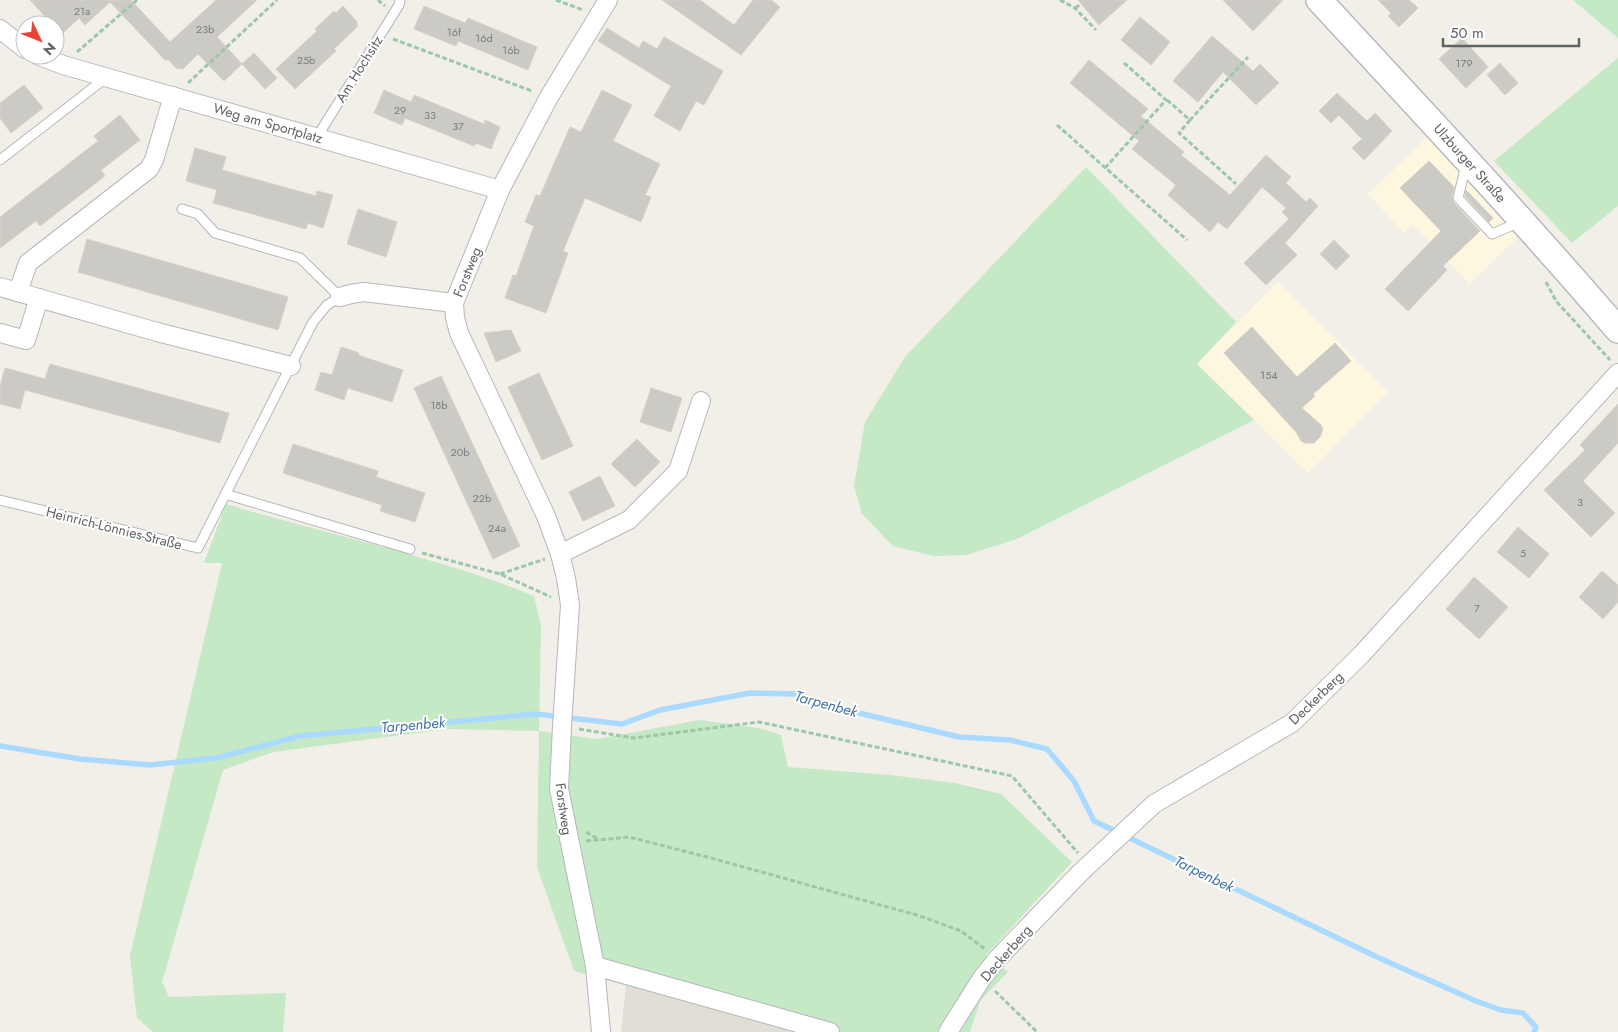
<svg xmlns="http://www.w3.org/2000/svg" width="1618" height="1032" font-family="Jost,sans-serif">
<style>
.commercial{fill:#fef7e0}
.education{fill:#e1ded6}
.green{fill:#c5e8c5}
.lines{fill:none;stroke-linecap:round;stroke-linejoin:round}
.stream{stroke:#aadaff;stroke-width:5.5}
.building{fill:#cccac5;stroke:#d6d1c6}
.service-casing{stroke:#b5b8bc;stroke-width:11}
.minor-casing{stroke:#b5b8bc;stroke-width:20}
.secondary-casing{stroke:#b6babf;stroke-width:28}
.path{stroke:#9cc7a9;stroke-width:3;stroke-dasharray:5 2.5;stroke-linecap:butt}
.service{stroke:#fff;stroke-width:9}
.minor{stroke:#fff;stroke-width:18}
.secondary{stroke:#fff;stroke-width:25}
.labels{text-anchor:middle;stroke-width:4;stroke-linejoin:round;paint-order:stroke}
.number-label{font-size:11px;fill:#7a7d7f}
.street-label{font-size:14px;fill:#5f6368;stroke:#fff}
.water-label{font-size:15px;font-style:italic;fill:#4174aa;stroke:#fff}
</style>
<rect width="100%" height="100%" fill="#f1efe8"/>
<g class="commercial">
<polygon points="1433,132 1526,230 1469,284 1413,225 1404,233 1368,194"/>
<polygon points="1278,282 1388,392 1308,473 1197,364"/>
</g>
<polygon class="education" points="626,985 795,1032 621,1032"/>
<g class="green">
<polygon points="1573,0 1618,0 1618,38"/>
<polygon points="1618,58 1618,206 1572,243 1494,161"/>
<polygon points="1086,167 1236,322 1197,364 1254,420 1017,539 966,555 933,556 893,546 862,514 854,486 865,422 905,357"/>
<path d="M226 504C302 527 380 544 455 568 482 576 508 585 534 596L541 626 539 731 597 739 700 720 759 728 781 735 788 767 890 775 955 783 1001 794 1072 862 986 955 1008 972 980 1001 970 1032H795L574 971 537 867 539 731 447 729 273 752 223 770 162 982 169 997 286 993 283 1032H153L137 1018 130 956 222 563H204Z"/>
</g>
<g class="lines">
<polyline class="stream" points="0,746 80,759 150,765 216,758 300,736 536,714 622,724 660,710 750,693 797,694 834,707 959,737 1010,740 1047,749 1074,781 1094,821 1377,957 1476,1001 1501,1010 1523,1013 1536,1027 1534,1032"/>
</g>
<g class="building">
<polygon points="30,0 131,0 170,42 216,0 257,0 217,37 242,64 224,81 198,54 183,69 176,68 168,59 166,61 110,2 85,25 79,18 62,34 55,25 53,25"/>
<polygon points="662,0 700,0 734,25 753,0 771,0 780,7 741,55"/>
<polygon points="1078,0 1127,0 1099,25"/>
<polygon points="1223,0 1283,0 1253,31"/>
<polygon points="1378,0 1409,0 1418,8 1399,27 1388,16 1391,13"/>
<polygon points="343,6 357,22 357,27 334,49 336,51 295,89 276,69 317,31 315,29 334,11 336,13"/>
<polygon points="424,6 465,23 468,18 537,47 528,70 458,41 456,46 414,29"/>
<polygon points="1140,17 1170,42 1151,65 1121,40"/>
<polygon points="607,28 639,48 643,41 657,49 664,37 723,71 704,105 696,101 680,131 654,116 671,86 598,41"/>
<polygon points="1212,36 1253,71 1260,64 1279,83 1256,105 1223,72 1198,102 1173,81"/>
<polygon points="1462,38 1488,67 1466,88 1439,59"/>
<polygon points="254,53 277,78 265,89 242,64"/>
<polygon points="1089,60 1148,109 1141,116 1184,152 1181,155 1230,195 1266,155 1291,177 1286,183 1306,202 1310,198 1318,206 1285,243 1297,255 1266,285 1244,263 1289,219 1282,212 1286,208 1262,187 1227,229 1218,222 1210,232 1168,195 1176,185 1132,149 1139,141 1070,83"/>
<polygon points="1500,63 1518,83 1505,95 1487,75"/>
<polygon points="24,85 43,108 11,133 0,118 0,103"/>
<polygon points="384,90 411,102 414,95 484,124 485,120 500,127 491,149 476,143 474,146 405,118 402,125 374,113"/>
<polygon points="602,90 632,105 613,141 660,164 645,195 651,197 641,222 585,198 563,251 568,253 546,313 505,298 513,275 516,276 534,226 525,222 536,195 540,196 570,127 581,132"/>
<polygon points="1337,93 1367,121 1375,113 1392,131 1364,160 1352,148 1362,139 1339,115 1331,123 1319,111"/>
<polygon points="120,115 140,140 101,170 105,176 40,226 36,221 0,248 0,217 98,141 94,136"/>
<polygon points="195,148 226,157 222,170 316,196 317,191 333,195 323,228 308,223 306,229 213,203 217,190 186,181"/>
<polygon points="1429,161 1454,187 1452,197 1453,202 1480,231 1443,266 1447,270 1408,311 1385,289 1441,231 1400,188"/>
<polygon points="1466,190 1493,218 1489,222 1465,196"/>
<polygon points="358,209 397,222 386,257 347,244"/>
<polygon points="87,239 288,297 278,330 78,272"/>
<polygon points="1334,240 1350,256 1336,270 1320,254"/>
<polygon points="1252,327 1297,377 1335,343 1351,361 1313,394 1315,396 1302,408 1321,425 1323,429 1320,437 1314,443 1305,443 1301,441 1296,432 1224,353"/>
<polygon points="511,330 521,351 496,362 484,333"/>
<polygon points="341,347 359,353 358,355 403,370 392,402 348,388 344,400 315,390 321,372 332,375"/>
<polygon points="50,364 229,413 220,443 25,390 20,409 0,404 0,386 5,368 45,379"/>
<polygon points="539,373 573,446 542,460 508,387"/>
<polygon points="441,376 520,546 493,559 414,388"/>
<polygon points="651,388 682,398 671,432 640,422"/>
<polygon points="1618,404 1618,443 1583,481 1615,513 1591,537 1544,490 1585,450 1580,445"/>
<polygon points="637,439 660,462 635,487 611,464"/>
<polygon points="293,444 378,471 376,477 425,493 415,522 380,511 382,505 283,473"/>
<polygon points="600,476 615,506 583,521 569,492"/>
<polygon points="1518,527 1549,554 1529,578 1497,552"/>
<polygon points="1602,571 1618,585 1618,602 1603,619 1579,597"/>
<polygon points="1474,577 1508,607 1479,639 1446,609"/>
</g>
<g class="lines">
<g class="service-casing">
<g id="service">
<polyline points="317,137 399,5 400,0"/>
<polyline points="0,160 107,77"/>
<polyline points="1466,165 1458,198 1492,234 1520,222"/>
<polyline points="225,494 410,549"/>
<polyline points="0,500 198,548 313,322 327,305 340,297 300,258 215,233 198,214 182,209"/>
</g>
</g>
<g class="minor-casing">
<g id="minor">
<polyline points="0,29 25,49"/>
<polyline points="37,55 63,65 500,190"/>
<polyline points="0,287 157,332 291,366"/>
<polyline points="18,292 28,263 149,169 154,160 173,96"/>
<polyline points="340,297 351,294 364,292 454,303"/>
<polyline points="0,333 26,340 39,298"/>
<polyline points="560,554 629,520 678,471 701,401"/>
<polyline points="595,966 830,1032"/>
<polyline points="601,1032 595,966 559,789 562,726 570,605 566,578 560,554 546,516 459,333 455,318 454,303 500,190 549,97 608,0"/>
<polyline points="948,1032 982,978 999,957 1080,873 1154,804 1292,723 1361,655 1618,373"/>
</g>
</g>
<g class="secondary-casing">
<path id="secondary" d="M1319 0C1420 109 1521 217 1618 330"/>
</g>
<g class="path">
<polyline points="378,0 385,6"/>
<polyline points="556,0 583,10"/>
<polyline points="1060,0 1075,8 1096,30"/>
<polyline points="1075,8 1081,4"/>
<polyline points="393,39 532,91"/>
<polyline points="77,52 137,0"/>
<polyline points="188,83 277,0"/>
<polyline points="1167,100 1190,120 1248,57"/>
<polyline points="1190,120 1179,133 1236,184"/>
<polyline points="1057,125 1187,240"/>
<polyline points="1105,168 1166,100 1122,61"/>
<polyline points="1546,282 1556,301 1610,360"/>
<polyline points="422,553 500,574 551,597"/>
<polyline points="500,574 545,559"/>
<polyline points="579,729 634,738 759,722 1012,776 1078,853"/>
<polyline points="586,832 598,839"/>
<polyline points="586,841 629,837 711,858 920,916 961,931 985,949"/>
<polyline points="995,991 1037,1032"/>
</g>
<use href="#service" class="service"/>
<use href="#minor" class="minor"/>
<use href="#secondary" class="secondary"/>
</g>
<g class="labels">
<g class="number-label">
<text x="82" y="15">21a</text>
<text x="205" y="33">23b</text>
<text x="454" y="36">16f</text>
<text x="484" y="42">16d</text>
<text x="511" y="54">16b</text>
<text x="306" y="64">25b</text>
<text x="1464" y="67">179</text>
<text x="400" y="114">29</text>
<text x="430" y="119">33</text>
<text x="458" y="130">37</text>
<text x="1269" y="379">154</text>
<text x="439" y="409">18b</text>
<text x="460" y="456">20b</text>
<text x="482" y="502">22b</text>
<text x="1580" y="506">3</text>
<text x="497" y="532">24a</text>
<text x="1523" y="557">5</text>
<text x="1477" y="612">7</text>
</g>
<g class="street-label">
<text transform="translate(359 69) rotate(-58)" y="5">Am Hochsitz</text>
<text transform="translate(268 123) rotate(16)" y="5">Weg am Sportplatz</text>
<text transform="translate(1470 163) rotate(48)" y="5">Ulzburger Straße</text>
<text transform="translate(467 272) rotate(-68)" y="5">Forstweg</text>
<text transform="translate(114 528) rotate(14)" y="5">Heinrich-Lönnies-Straße</text>
<text transform="translate(1316 698) rotate(-44)" y="5">Deckerberg</text>
<text transform="translate(564 809) rotate(82)" y="5">Forstweg</text>
<text transform="translate(1006 953) rotate(-49)" y="5">Deckerberg</text>
</g>
<g class="water-label">
<text transform="translate(826 704) rotate(15)" y="5">Tarpenbek</text>
<text transform="translate(413 725) rotate(-5)" y="5">Tarpenbek</text>
<text transform="translate(1204 874) rotate(26)" y="5">Tarpenbek</text>
</g>
</g>
<g transform="translate(40 40) rotate(133)"><circle r="24" fill="#ffffff" stroke="#bfc1c3"/>
<path d="M0-4L9 19L0 12L-9 19Z" fill="#ea4335"/>
<text y="-8" font-size="14" font-weight="bold" text-anchor="middle" fill="#5f6368">N</text>
</g>
<path d="M1443 38v8h136v-8" fill="none" stroke="#5f6368" stroke-width="2.5"/>
<text x="1450" y="38" font-size="15" fill="#5f6368" stroke="#ffffff" stroke-width="4" paint-order="stroke">50 m</text>
</svg>
